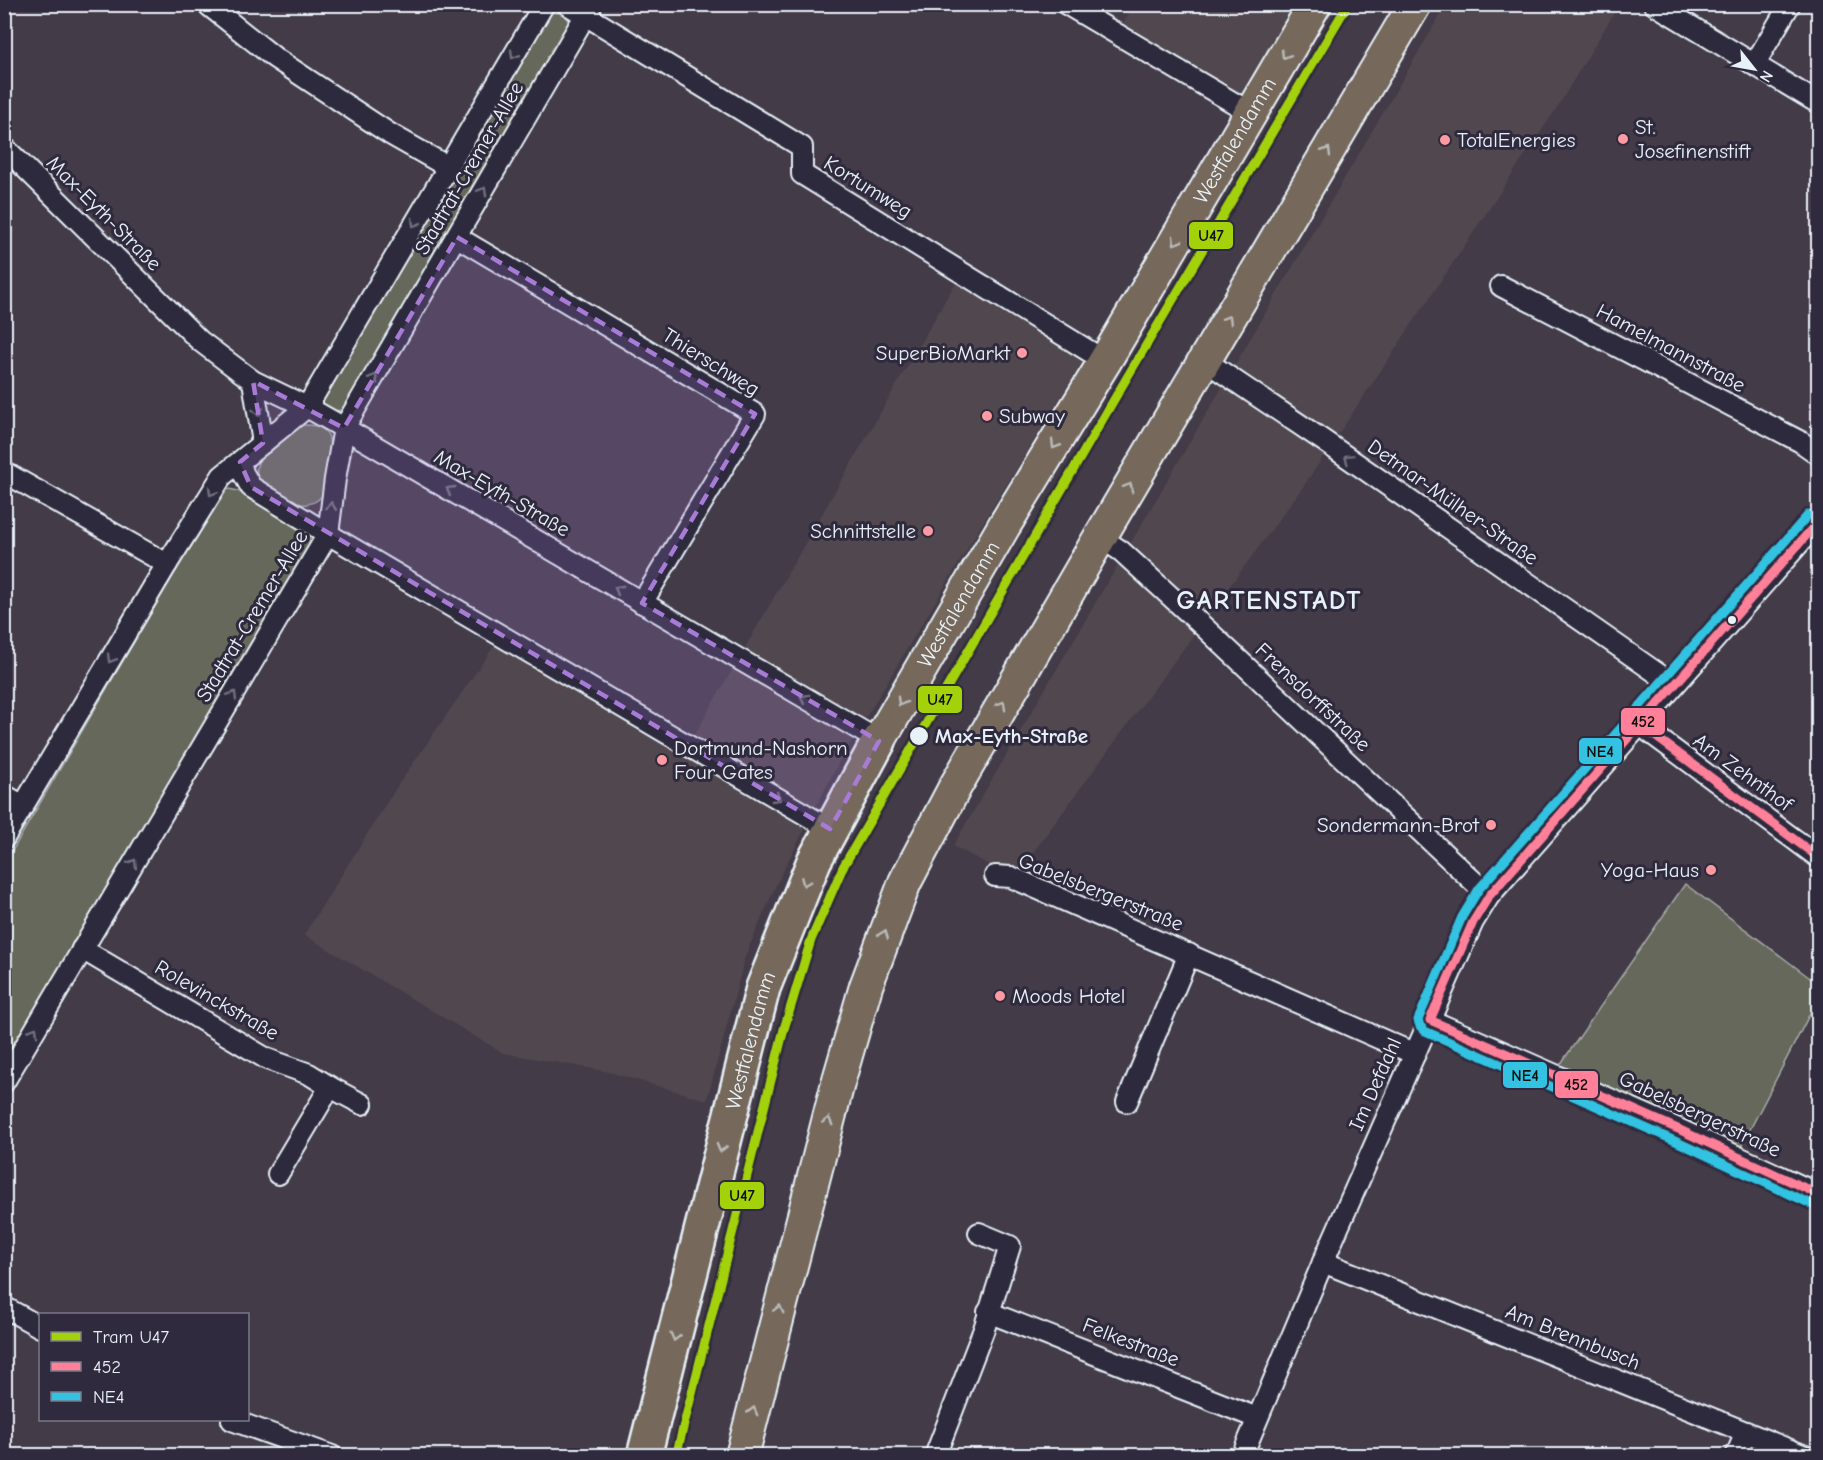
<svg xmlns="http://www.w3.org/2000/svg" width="1823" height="1460" font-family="'Comic Neue',sans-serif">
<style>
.built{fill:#51474f}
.park{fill:#65685a;stroke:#a6aca9;stroke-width:1.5}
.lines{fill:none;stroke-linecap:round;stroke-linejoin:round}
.street-casing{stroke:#e8f1f8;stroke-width:24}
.primary-casing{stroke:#e8f1f8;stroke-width:36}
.highway-casing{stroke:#e8f1f8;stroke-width:38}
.street{stroke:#2f2a3d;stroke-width:20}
.primary{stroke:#76695c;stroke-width:32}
.highway{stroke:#76695c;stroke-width:33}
.bus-1-casing{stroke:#2f2a3d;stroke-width:14}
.bus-2-casing{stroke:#2f2a3d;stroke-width:14}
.bus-1{stroke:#ff8098;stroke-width:9}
.bus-2{stroke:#33c2e2;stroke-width:9}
.tram-1-casing{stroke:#2f2a3d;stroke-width:14}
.tram-1{stroke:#a3d20b;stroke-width:9}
.oneway{stroke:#70707e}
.oneway2{stroke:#babbba}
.marked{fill:#a77bd6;fill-opacity:0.2;stroke:#a77bd6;stroke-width:4.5;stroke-dasharray:12 8;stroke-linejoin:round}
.poi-dot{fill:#ff9aa2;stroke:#2f2a3d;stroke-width:2}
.bus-dot{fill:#e8f1f8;stroke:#2f2a3d;stroke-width:2}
.labels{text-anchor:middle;stroke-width:6;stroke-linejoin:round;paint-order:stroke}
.poi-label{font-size:21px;fill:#e8f1f8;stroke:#2f2a3d;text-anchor:start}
.street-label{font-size:21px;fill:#e8f1f8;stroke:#2f2a3d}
.stop-label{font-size:21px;font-weight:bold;fill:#e8f1f8;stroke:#2f2a3d;text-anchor:start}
.district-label{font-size:27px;font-weight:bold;letter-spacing:1.5px;fill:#e8f1f8;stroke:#2f2a3d}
.line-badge{stroke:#2f2a3d;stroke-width:2}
.pale-badge-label{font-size:16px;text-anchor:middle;font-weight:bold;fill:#111}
</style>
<rect width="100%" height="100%" fill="#433b48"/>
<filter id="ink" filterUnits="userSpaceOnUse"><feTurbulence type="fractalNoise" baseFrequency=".0167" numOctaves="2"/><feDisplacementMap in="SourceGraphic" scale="12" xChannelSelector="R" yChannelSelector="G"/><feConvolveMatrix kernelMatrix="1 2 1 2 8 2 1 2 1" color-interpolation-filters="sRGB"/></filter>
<g filter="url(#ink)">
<g class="built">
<polygon points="1134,5 1302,5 1244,104 1119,30"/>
<polygon points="1446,5 1619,5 1556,109 1303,487 1029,858 1022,866 1011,871 999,870 953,846"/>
<polygon points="957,280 1086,356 986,518 839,762 778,881 746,954 707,1100 605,1071 503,1053 304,935 396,788 499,639 687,748"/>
</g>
<g class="park">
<polygon points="549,12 564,13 568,19 568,27 347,405 342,410 332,411 323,403 323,398"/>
<path d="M299 425C310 425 322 424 328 435 332 442 327 486 323 494 317 505 300 507 290 501 283 497 273 493 266 487 237 462 282 437 299 425Z"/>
<polygon points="229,489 238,491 306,532 310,539 309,548 5,1067 5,863 221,493"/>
<polygon points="1685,884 1818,984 1818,998 1741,1147 1560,1065"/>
</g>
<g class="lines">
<g class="street-casing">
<g id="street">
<polyline points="207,4 275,58 390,134 448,167"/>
<polyline points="567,4 802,147 802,174 1105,361"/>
<polyline points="1066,4 1251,113"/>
<polyline points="1654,4 1818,103"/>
<polyline points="1754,65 1790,4"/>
<polyline points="4,147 200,341 253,381 307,407 344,428 879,741"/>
<polyline points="457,237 755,414 642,603"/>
<polyline points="1501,286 1801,442 1818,454"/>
<polyline points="1204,360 1324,441 1674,685"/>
<polyline points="253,381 263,443"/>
<polyline points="240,462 243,473 251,487 328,534 830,829"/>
<polyline points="4,472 167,564"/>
<polyline points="1100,537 1121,551 1205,628 1489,896"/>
<polyline points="1640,725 1818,857"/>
<polyline points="4,795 23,806"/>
<polyline points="4,838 167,564 222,476 307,407 544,4"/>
<polyline points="995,876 1011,877 1415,1054"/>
<polyline points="82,949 267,1059 309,1074 330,1087 278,1174"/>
<polyline points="1430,1020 1678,1129 1818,1194"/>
<polyline points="4,1082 328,534 335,479 344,428 592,4"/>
<polyline points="330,1087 362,1104"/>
<polyline points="1127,1102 1189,954"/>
<polyline points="1323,1262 1805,1456"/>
<polyline points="4,1307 40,1327"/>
<polyline points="988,1312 1257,1418"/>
<polyline points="232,1420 332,1456"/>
<polyline points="935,1456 984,1329 1010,1246 979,1233"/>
<polyline points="1242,1456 1323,1262 1473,922 1489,896 1818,522"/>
<polyline points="1736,1456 1746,1432"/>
</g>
</g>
<g class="primary-casing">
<g id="primary">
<path id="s1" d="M879 741 1004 526 1105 361 1315 4"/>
<polyline points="742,1456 838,1083 866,986 905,882 955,787 1100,537 1415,4"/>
</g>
</g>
<g class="highway-casing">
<g id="highway">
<path id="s2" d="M644 1456 763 988 814 861 879 741"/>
</g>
</g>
<use href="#street" class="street"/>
<use href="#primary" class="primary"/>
<use href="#highway" class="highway"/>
<g class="bus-1-casing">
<g id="bus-1">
<polyline points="1818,522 1489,896 1473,922 1430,1020 1678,1129 1818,1194"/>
<polyline points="1640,725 1818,857"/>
</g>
</g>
<g class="bus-2-casing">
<polyline id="bus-2" points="1809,514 1479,889 1462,917 1418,1020 1420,1026 1425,1031 1673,1140 1813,1205"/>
</g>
<use href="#bus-1" class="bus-1"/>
<use href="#bus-2" class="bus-2"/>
<g class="tram-1-casing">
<polyline id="tram-1" points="676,1456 784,1029 811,940 843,867 1119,391 1348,4"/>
</g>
<use href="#tram-1" class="tram-1"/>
</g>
<defs><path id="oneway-chevron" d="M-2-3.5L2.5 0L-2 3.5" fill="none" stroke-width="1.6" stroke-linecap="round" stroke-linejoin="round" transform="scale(1.5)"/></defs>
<g class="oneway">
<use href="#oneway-chevron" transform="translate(514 55) rotate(121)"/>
<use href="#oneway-chevron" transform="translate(483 191) rotate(-60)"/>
<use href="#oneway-chevron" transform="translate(415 223) rotate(120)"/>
<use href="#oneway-chevron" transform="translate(374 378) rotate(-60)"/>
<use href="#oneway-chevron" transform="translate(258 412) rotate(81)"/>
<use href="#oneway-chevron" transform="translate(1348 458) rotate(-145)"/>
<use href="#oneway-chevron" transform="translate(450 490) rotate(-150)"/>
<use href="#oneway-chevron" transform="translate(212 492) rotate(122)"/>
<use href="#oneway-chevron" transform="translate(331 506) rotate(-83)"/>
<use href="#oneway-chevron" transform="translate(618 589) rotate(-150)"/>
<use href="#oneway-chevron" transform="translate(111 659) rotate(121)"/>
<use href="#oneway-chevron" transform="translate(233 695) rotate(-59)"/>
<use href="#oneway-chevron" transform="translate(804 698) rotate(-149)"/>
<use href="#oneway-chevron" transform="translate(777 798) rotate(31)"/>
<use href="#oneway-chevron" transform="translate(133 863) rotate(-59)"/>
<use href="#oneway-chevron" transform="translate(34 1031) rotate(-60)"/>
</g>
<g class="oneway2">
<use href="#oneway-chevron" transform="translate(1285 55) rotate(121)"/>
<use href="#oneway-chevron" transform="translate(1327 151) rotate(-59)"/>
<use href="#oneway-chevron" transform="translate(1176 241) rotate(120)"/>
<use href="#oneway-chevron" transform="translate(1228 319) rotate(-59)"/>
<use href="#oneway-chevron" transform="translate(1055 445) rotate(121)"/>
<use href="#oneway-chevron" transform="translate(1129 487) rotate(-60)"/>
<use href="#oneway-chevron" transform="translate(901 702) rotate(120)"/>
<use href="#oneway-chevron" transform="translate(1002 705) rotate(-60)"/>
<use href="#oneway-chevron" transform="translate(805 882) rotate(113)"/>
<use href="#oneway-chevron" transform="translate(884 934) rotate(-69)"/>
<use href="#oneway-chevron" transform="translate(828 1121) rotate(-76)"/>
<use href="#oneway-chevron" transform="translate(721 1148) rotate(105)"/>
<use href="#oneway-chevron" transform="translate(779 1309) rotate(-76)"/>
<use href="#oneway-chevron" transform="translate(675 1337) rotate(104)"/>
<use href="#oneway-chevron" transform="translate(753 1411) rotate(-75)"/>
</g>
</g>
<path class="marked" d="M457 237 755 414 642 603 879 741 830 829 251 487 240 462 263 443 253 381 344 428Z"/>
<g class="poi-dot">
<circle cx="1623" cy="139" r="6"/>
<circle cx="1445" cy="140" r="6"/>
<circle cx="1022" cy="353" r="6"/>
<circle cx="987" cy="416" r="6"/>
<circle cx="928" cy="531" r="6"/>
<circle cx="662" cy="760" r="6"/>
<circle cx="1491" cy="825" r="6"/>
<circle cx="1711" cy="870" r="6"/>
<circle cx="1000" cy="996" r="6"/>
</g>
<g class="bus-dot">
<circle cx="1732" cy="620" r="5"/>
<circle cx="919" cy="736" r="10"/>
</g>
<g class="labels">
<g class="poi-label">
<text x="1635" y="134">St.<tspan x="1635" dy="24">Josefinenstift</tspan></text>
<text x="1457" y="147">TotalEnergies</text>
<text x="1010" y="360" text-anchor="end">SuperBioMarkt</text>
<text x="999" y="423">Subway</text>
<text x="916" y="538" text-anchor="end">Schnittstelle</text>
<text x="674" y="755">Dortmund-Nashorn<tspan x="674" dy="24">Four Gates</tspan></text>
<text x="1479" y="832" text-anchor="end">Sondermann-Brot</text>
<text x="1699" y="877" text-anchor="end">Yoga-Haus</text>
<text x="1012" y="1003">Moods Hotel</text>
</g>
<g class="street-label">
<text dy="7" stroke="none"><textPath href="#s1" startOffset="698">Westfalendamm</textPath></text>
<text transform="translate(469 168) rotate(-60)" y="7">Stadtrat-Cremer-Allee</text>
<text transform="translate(868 187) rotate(32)" y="7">Kortumweg</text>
<text transform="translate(104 213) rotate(45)" y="7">Max-Eyth-Straße</text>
<text transform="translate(1671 348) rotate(28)" y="7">Hamelmannstraße</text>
<text transform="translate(711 362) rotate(32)" y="7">Thierschweg</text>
<text transform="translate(502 493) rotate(30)" y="7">Max-Eyth-Straße</text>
<text transform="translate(1453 502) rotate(35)" y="7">Detmar-Mülher-Straße</text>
<text dy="7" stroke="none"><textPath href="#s1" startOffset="158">Westfalendamm</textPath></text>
<text transform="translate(252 616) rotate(-59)" y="7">Stadtrat-Cremer-Allee</text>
<text transform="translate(1313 697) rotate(43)" y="7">Frensdorffstraße</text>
<text transform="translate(1743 772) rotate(36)" y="7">Am Zehnthof</text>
<text transform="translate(1101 892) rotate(22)" y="7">Gabelsbergerstraße</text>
<text transform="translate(217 1000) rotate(30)" y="7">Rolevinckstraße</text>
<text dy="7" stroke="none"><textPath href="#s2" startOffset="429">Westfalendamm</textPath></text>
<text transform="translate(1375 1084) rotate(-66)" y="7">Im Defdahl</text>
<text transform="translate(1700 1114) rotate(25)" y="7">Gabelsbergerstraße</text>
<text transform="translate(1573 1337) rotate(22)" y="7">Am Brennbusch</text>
<text transform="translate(1131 1342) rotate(21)" y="7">Felkestraße</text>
</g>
<g class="stop-label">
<text x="935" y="743">Max-Eyth-Straße</text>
</g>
<g class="district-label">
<text x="1269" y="609">GARTENSTADT</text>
</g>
</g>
<g class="line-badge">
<rect x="1188" y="221" width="46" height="29" rx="6" fill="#a3d20b"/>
<rect x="917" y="685" width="46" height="29" rx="6" fill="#a3d20b"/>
<rect x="1620" y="707" width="46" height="29" rx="6" fill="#ff8098"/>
<rect x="1578" y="737" width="45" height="28" rx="6" fill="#33c2e2"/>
<rect x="1502" y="1061" width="46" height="28" rx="6" fill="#33c2e2"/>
<rect x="1554" y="1070" width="45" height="29" rx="6" fill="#ff8098"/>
<rect x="719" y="1181" width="46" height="29" rx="6" fill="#a3d20b"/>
</g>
<g class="pale-badge-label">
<text x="1211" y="241">U47</text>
<text x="940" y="705">U47</text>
<text x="1643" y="727">452</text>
<text x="1600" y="757">NE4</text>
<text x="1525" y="1081">NE4</text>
<text x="1576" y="1090">452</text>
<text x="742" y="1201">U47</text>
</g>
<rect width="1823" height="1460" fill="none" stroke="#2f2a3d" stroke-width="24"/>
<rect x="12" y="12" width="1799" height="1436" fill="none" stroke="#e8f1f8" stroke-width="2" filter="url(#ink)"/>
<rect x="39" y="1313" width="210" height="108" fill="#2f2a3d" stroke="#797a88" stroke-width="1.5"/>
<rect x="51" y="1332" width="30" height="9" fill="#a3d20b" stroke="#797a88" stroke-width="1.5"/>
<text x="93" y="1343" font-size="18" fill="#e8f1f8">Tram U47</text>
<rect x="51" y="1362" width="30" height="9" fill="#ff8098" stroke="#797a88" stroke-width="1.5"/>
<text x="93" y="1373" font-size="18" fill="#e8f1f8">452</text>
<rect x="51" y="1392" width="30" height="9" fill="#33c2e2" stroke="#797a88" stroke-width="1.5"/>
<text x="93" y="1403" font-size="18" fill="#e8f1f8">NE4</text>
<g transform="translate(1754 69) rotate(121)" stroke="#2f2a3d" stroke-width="4.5" paint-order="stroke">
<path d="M0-4.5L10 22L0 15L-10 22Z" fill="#e8f1f8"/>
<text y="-9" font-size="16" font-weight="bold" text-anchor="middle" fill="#e8f1f8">N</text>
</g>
</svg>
